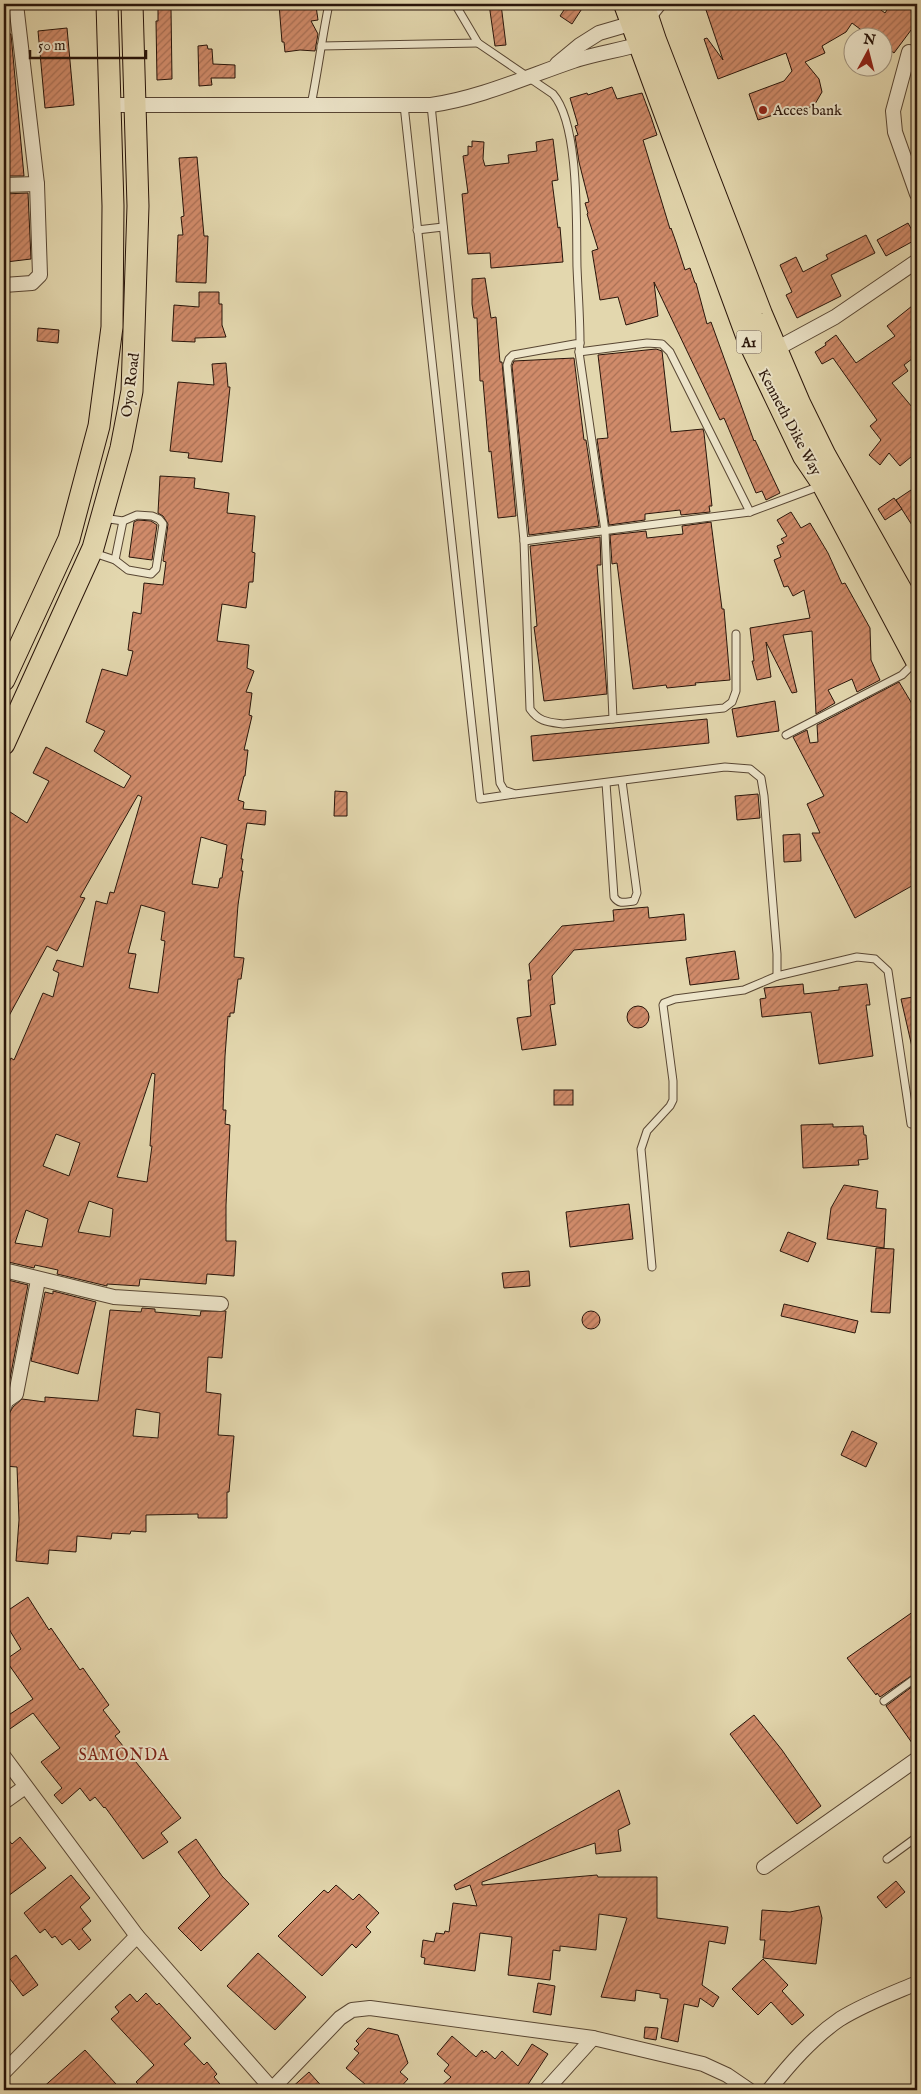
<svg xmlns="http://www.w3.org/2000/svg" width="921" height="2094" font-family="'IM FELL English',serif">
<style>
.building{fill:url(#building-hatch);stroke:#29150a;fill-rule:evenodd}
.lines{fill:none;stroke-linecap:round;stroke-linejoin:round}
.service-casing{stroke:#584633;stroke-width:9}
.minor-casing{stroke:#584633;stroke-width:16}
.primary-casing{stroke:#29150a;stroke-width:23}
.trunk-casing{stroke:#29150a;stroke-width:24}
.service{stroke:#ede5ca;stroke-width:7}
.minor{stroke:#ede5ca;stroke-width:14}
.primary{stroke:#e3d7ae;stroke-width:21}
.trunk{stroke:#e3d7ae;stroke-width:22}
.poi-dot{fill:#8f2418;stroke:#ede5ca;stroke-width:2}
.labels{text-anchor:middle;stroke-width:4;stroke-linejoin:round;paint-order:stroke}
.shield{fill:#ede5ca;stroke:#645344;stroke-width:1}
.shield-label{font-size:14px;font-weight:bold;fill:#29150a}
.poi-label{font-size:15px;fill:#29150a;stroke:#ede5ca;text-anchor:start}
.street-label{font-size:15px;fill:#29150a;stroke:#ede5ca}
.neighbourhood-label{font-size:16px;letter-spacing:1px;fill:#7a1f14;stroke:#ede5ca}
</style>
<defs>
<pattern id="building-hatch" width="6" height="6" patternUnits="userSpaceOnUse" patternTransform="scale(1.25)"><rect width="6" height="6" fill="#d08b6a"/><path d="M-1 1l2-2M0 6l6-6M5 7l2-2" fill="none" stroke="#a97055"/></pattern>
</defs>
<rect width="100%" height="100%" fill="#e3d7ae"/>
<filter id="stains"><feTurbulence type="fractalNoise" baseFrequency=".004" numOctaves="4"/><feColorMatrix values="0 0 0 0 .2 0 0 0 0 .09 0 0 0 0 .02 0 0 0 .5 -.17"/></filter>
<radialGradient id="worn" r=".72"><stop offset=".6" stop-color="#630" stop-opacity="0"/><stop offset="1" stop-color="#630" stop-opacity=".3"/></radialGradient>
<g class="building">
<polygon points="279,4 298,4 298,7 316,6 318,20 311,21 318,34 315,51 300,50 285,52 284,42 282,42"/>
<polygon points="489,4 501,4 506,45 495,46"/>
<polygon points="568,4 585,4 572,24 560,16"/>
<polygon points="704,4 873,4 885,13 891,4 917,4 917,22 894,53 884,46 884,38 872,38 852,23 846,32 822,46 825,53 805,62 819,79 822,92 815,104 804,111 792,109 758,120 749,94 784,81 792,71 786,53 718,79 704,39 707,38 723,60"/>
<polygon points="158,9 171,9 172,79 157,80 156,21 158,21"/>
<polygon points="67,28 74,105 45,108 38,31"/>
<polygon points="4,34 11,34 24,176 4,176"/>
<polygon points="207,45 208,49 212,49 213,64 235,65 235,78 211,78 212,85 199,86 198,46"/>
<polygon points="612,87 617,99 642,93 651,117 657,135 643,140 670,229 671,228 676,242 685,270 690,268 695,283 696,283 707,324 711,322 754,441 755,440 780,493 766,500 762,491 756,493 724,418 720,420 654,282 658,316 626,325 618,297 600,300 592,251 598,249 587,214 588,213 585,203 589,202 579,162 575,136 578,135 575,126 578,125 570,98 587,93 588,95"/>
<polygon points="553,139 558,180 552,181 558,228 560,227 563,262 491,268 490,253 468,254 462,194 468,193 463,156 468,155 468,146 472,147 472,141 484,142 483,159 485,166 509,163 508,155 537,151 536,142"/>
<polygon points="197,157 204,236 208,236 206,283 176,282 178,235 183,235 181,217 184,216 179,158"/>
<polygon points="28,193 31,259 6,262 4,194"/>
<polygon points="908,223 917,239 886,256 877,240"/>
<polygon points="866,235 875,253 831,275 841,296 797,318 786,295 792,292 780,265 796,257 803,272 828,259 826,255"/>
<polygon points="485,278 491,318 496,317 500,362 502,362 516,516 498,518 491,451 489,452 483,381 480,381 477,318 474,318 472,304 472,279"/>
<polygon points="199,292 219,292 219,304 222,304 222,325 226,337 195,338 195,342 172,341 174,305 199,307"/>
<polygon points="917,302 917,355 904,365 908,371 892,383 917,413 917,452 900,466 889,453 880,465 869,455 881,440 870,426 877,420 833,358 822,364 815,352 826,345 825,343 836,335 856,363 895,336 887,326"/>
<polygon points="38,328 59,330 58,343 37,341"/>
<polygon points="656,349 662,351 671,432 703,429 704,433 712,506 709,506 710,512 681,515 680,510 645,514 645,520 609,525 597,439 608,438 598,355"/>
<polygon points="574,358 584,440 586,440 599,526 529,535 512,366 514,361"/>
<polygon points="226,363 228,387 230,387 222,462 188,458 189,453 170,451 178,382 214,385 212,364"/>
<path d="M160 476 195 478 194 488 229 493 227 513 255 516 252 552 255 553 253 582H249L246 608 222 604 217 641 249 645 247 668 254 671 246 692 252 693 249 715 252 716 244 750H248L245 776H244L238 800 244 802 243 809 266 811 265 825 247 823 241 859H243L241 871H243L238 905 234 957 244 958 241 979H238L234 1013H230V1017L228 1016 225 1056 223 1110H226L225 1124 230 1125 226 1205V1241H236L234 1276 207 1274 206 1284 140 1279 139 1286 107 1284V1286L57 1274 58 1270 35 1265 34 1268 4 1261V1073L11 1058 14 1060 43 993 53 997 59 973 53 970 57 960 83 967 96 901 107 904 110 892 114 893 142 797 138 795 80 897 85 898 57 951 47 946 4 1025V808L27 823 49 781 33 773 46 747 124 788 131 776 94 751 105 731 86 722 102 669 127 676 133 651 128 650 133 612 141 614 144 583 163 585 166 562 163 561 168 524 163 516 158 513ZM201 837 227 845 222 878H220L218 888 192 884ZM141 905 165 912 161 940 165 941 158 993 129 988 136 954 128 953ZM152 1073 155 1074 150 1146H152L147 1182 117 1177ZM56 1134 80 1143 69 1176 43 1166ZM89 1201 113 1209 110 1237 78 1232ZM26 1210 48 1219 42 1247 15 1243Z"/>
<polygon points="917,486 917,533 896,500"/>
<polygon points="894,498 902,509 885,520 878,509"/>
<polygon points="791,512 801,528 810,523 828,553 842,584 845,583 870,628 871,660 880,680 857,692 852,679 828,690 835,703 816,714 812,631 783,635 797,692 792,693 766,642 771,677 757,680 752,661 754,661 750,628 810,618 804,590 793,596 788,586 784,587 774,560 781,557 777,546 784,543 781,539 787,536 777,520"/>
<polygon points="138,520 151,521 157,525 152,560 129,557 134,522"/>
<polygon points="711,522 722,609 724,609 730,680 695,683 696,685 667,688 666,685 633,689 617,563 612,564 610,535 646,531 647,538 683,534 682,526"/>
<polygon points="600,537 601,565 597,565 607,694 544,701 534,627 537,626 530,546"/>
<polygon points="899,682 917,712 917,883 855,918 812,833 820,833 807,804 824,796 793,737 807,730 810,743 818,742 817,725"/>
<polygon points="775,701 779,731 737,737 732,709"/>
<polygon points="707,719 709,743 533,761 531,736"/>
<polygon points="335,791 347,792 347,816 334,816"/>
<polygon points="758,794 760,818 737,820 735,796"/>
<polygon points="800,834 801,861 784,862 783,835"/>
<polygon points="648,907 649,918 684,914 686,940 574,950 552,976 555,1004 550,1005 556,1045 522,1050 517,1018 531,1016 528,980 531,980 529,964 562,926 614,921 613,910"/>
<polygon points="735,951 739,979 690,985 686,958"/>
<polygon points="803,984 804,994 839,990 839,987 867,984 870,1005 866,1005 873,1056 819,1064 811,1012 762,1017 760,999 766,998 764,988"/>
<polygon points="913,997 917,1017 917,1046 912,1047 901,999"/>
<circle cx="638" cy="1017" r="11"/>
<rect x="554" y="1090" width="19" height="15"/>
<polygon points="833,1124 833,1127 863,1126 864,1135 866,1135 868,1159 858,1160 859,1165 803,1168 801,1125"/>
<polygon points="844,1185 878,1191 876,1208 886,1209 884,1248 827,1239 831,1208"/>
<polygon points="629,1204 633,1239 570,1247 566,1212"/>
<polygon points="788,1232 816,1243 808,1262 780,1251"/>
<polygon points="876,1248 894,1249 890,1313 871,1312"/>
<polygon points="529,1271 530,1286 504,1288 502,1273"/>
<polygon points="4,1279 28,1285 8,1389 4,1392"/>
<polygon points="53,1291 96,1302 78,1374 31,1361 45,1292 53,1294"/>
<polygon points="784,1304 858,1321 855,1333 781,1316"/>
<path d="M142 1308 155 1309V1312L200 1316 201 1311H226L222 1358 208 1357 206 1392 221 1394 218 1435 234 1436 229 1492H227V1518H198V1514L146 1515V1532L131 1531 130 1534 112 1533 111 1539 77 1536 76 1552 49 1550 48 1564 16 1561 19 1520 17 1467 4 1466 9 1414 13 1407 22 1399 45 1402V1397L98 1401 110 1310 141 1312ZM136 1409 160 1413 158 1438 133 1436Z"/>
<circle cx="591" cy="1320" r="9"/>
<polygon points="852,1431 877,1443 866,1467 841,1455"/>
<polygon points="28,1597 49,1630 51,1628 80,1670 83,1668 109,1705 103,1710 120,1732 115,1736 181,1818 161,1833 168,1842 143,1859 105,1807 104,1808 95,1797 90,1801 80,1788 62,1804 54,1795 62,1788 41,1762 60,1748 33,1713 4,1733 4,1718 33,1699 7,1662 9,1660 8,1658 21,1649 4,1621 4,1613"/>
<polygon points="917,1609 917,1672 880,1697 877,1693 876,1695 847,1658"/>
<polygon points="917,1683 917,1750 886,1706"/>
<polygon points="754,1715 782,1750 821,1806 797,1824 730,1734"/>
<polygon points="619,1790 630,1824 618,1830 621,1851 596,1854 595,1843 482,1882 482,1885 597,1875 598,1877 657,1877 657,1918 728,1927 725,1944 709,1941 702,1985 719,1997 713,2007 700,1998 698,2007 684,2004 678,2042 661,2038 668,1999 660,1998 660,1994 636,1990 635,2001 601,1997 627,1918 599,1914 596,1950 560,1946 560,1951 553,1950 550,1980 508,1975 512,1937 480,1933 475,1971 424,1964 425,1958 421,1957 423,1940 434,1942 436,1933 444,1934 445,1931 449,1932 453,1903 477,1906 470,1885 456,1890 454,1885"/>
<polygon points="4,1835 12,1844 20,1837 46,1868 4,1899"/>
<polygon points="196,1839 222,1876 249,1904 201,1951 178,1928 210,1896 178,1852"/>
<polygon points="71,1875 90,1898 80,1907 91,1921 82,1929 91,1940 79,1950 70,1939 62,1945 55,1936 52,1938 45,1929 40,1933 24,1913"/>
<polygon points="896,1881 905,1892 886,1908 877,1897"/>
<polygon points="336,1885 353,1900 359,1894 379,1913 366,1927 371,1932 356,1948 352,1944 322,1976 278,1936 324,1890 328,1893"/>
<polygon points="819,1906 822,1918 816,1964 763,1958 765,1940 760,1940 762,1910 790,1912"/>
<polygon points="258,1953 306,1997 275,2030 227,1986"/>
<polygon points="16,1955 38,1985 23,1996 4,1971 4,1964"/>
<polygon points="763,1959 788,1985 782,1991 804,2015 792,2025 771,2002 758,2015 732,1989"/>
<polygon points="538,1983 555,1986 551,2015 533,2012"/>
<polygon points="146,1993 157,2005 159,2003 191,2038 184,2044 204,2065 207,2062 217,2074 214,2077 225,2090 144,2090 136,2082 154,2065 111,2019 119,2012 115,2007 130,1994 137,2002"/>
<polygon points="645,2027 658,2028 656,2040 644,2038"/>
<polygon points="368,2028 398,2035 408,2063 400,2072 408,2079 398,2090 372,2090 346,2068 359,2053 354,2049 359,2044 356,2041"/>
<polygon points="452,2036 476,2057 482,2050 484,2053 486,2051 495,2059 502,2051 518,2066 532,2044 548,2054 525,2089 518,2084 512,2090 437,2090 451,2077 444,2071 449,2065 437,2054"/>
<polygon points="85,2050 116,2084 109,2090 40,2090"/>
<polygon points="309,2072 325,2090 289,2090"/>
</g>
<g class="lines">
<g class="service-casing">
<g id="service">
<path d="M455 4 478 43 553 94C580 125 576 226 577 267 578 292 580 318 580 343L513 355 509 359 507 365 524 541 750 512 820 486"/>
<polyline points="321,46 478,43"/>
<path d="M311 105C318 71 322 37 329 4"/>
<polyline points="404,105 480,799 514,794"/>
<polyline points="431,105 500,783 504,790 515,794 725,767 750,769 761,778 764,796 777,954 777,976 857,957 875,959 888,971 911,1124"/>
<polyline points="417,230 443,227"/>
<polyline points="580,343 579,352 605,531 613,719"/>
<polyline points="579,352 647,343 662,344 670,352 750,512"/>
<path d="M524 541 530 709C539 722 548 722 563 724L724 708 732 702 736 691V634"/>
<polyline points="94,553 115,560 128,570 151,574 156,569 163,524 159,519 152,516 137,515 123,521 103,518"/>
<polyline points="115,560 123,521"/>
<polyline points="786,735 902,675 915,662"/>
<path d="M606 783 614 897C619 905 626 902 634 901L637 893 622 781"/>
<polyline points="652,1267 641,1149 647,1131 670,1106 673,1100 673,1081 663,1005 664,1003 675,999 744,990 777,976"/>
<polyline points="884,1701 917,1677"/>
<polyline points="887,1859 917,1837"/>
</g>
</g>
<g class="minor-casing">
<g id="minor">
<polyline points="909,52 893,111 895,132 917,194"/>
<polyline points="557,64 580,45 599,33 647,19 659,4"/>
<path d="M110 105H431C480 98 526 77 573 61 597 53 623 50 647 42"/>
<polyline points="4,185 37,184"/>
<polyline points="4,285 32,283 40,275 37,184 16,4"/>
<polyline points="776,349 835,317 917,261"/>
<polyline points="4,1270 114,1297 221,1304"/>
<polyline points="4,1407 6,1401 16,1394 38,1280"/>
<polyline points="4,1757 137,1936 272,2089"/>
<polyline points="4,1802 25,1787"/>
<polyline points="764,1867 917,1759"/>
<polyline points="4,2072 137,1936"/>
<polyline points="271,2090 340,2018 352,2010 370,2008 593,2038 703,2064 727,2075 749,2090"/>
<polyline points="546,2090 593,2038"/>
<path d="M769 2090C789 2065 812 2038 840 2019 864 2004 891 1994 917 1983"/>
</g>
</g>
<g class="primary-casing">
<g id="primary">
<polyline points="4,680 69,539 99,426 112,327 113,206 107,4"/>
<polyline points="4,744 93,548 121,448 132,391 138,206 132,4"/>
</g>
</g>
<g class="trunk-casing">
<g id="trunk">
<polyline points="625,4 749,341 804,456 823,484 917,661"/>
<polyline points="643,4 655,40 761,314 799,403 825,456 917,619"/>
</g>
</g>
<use href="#service" class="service"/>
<use href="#minor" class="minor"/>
<use href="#primary" class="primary"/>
<use href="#trunk" class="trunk"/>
</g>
<circle class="poi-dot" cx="763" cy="110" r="5"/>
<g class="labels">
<rect class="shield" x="736.5" y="330.5" width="25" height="23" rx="4"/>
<g class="shield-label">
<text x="749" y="347">A1</text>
</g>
<g class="poi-label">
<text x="773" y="115">Acces bank</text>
</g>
<g class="street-label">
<text transform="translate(130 385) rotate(-83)" y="5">Oyo Road</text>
<text transform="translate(790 422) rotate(62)" y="5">Kenneth Dike Way</text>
</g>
<g class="neighbourhood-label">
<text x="124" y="1760">SAMONDA</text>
</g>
</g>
<rect width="921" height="2094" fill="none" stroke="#e3d7ae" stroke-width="20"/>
<rect x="5" y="5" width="911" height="2084" fill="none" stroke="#29150a" stroke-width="2.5"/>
<rect x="10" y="10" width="901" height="2074" fill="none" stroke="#29150a"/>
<g transform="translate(868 52) rotate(7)"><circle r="24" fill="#ede5ca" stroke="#9f927d"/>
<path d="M0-4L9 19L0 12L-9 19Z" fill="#8f2418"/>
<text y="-8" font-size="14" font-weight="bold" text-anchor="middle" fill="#29150a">N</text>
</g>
<path d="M30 50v8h116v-8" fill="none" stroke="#29150a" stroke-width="2.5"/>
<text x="38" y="50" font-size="15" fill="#29150a" stroke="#ede5ca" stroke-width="4" paint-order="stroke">50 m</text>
<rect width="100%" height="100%" filter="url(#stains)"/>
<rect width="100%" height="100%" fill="url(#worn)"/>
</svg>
